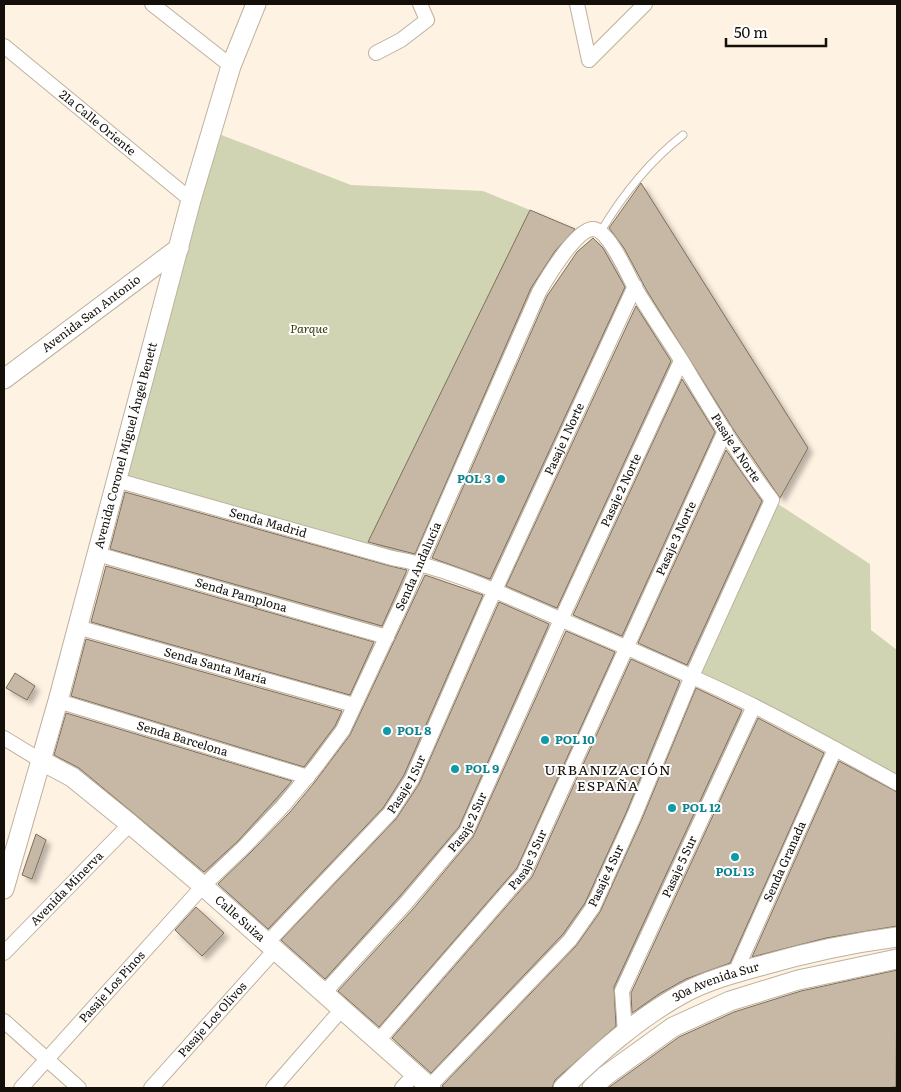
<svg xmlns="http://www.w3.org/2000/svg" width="901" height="1092" font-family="Literata,serif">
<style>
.green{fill:#d1d4b2}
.building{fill:#c6b8a5;stroke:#7b6e5d;filter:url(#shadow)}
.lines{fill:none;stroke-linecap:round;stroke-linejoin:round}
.lane-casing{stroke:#bfb19e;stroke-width:9}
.street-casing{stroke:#bfb19e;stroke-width:16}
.secondary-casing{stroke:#bfb19e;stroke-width:21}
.lane{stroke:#fff;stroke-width:7}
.street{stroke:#fff;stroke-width:14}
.secondary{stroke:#fff;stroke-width:19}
.culture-dot{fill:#0f9aa8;stroke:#fff;stroke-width:2}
.labels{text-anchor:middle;stroke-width:4;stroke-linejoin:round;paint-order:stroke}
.street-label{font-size:12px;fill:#140f08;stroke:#fff}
.park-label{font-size:12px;font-style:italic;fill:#3b3d08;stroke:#fff}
.culture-label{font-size:12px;font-weight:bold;fill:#0d838f;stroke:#fff;text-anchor:start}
.neighbourhood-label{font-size:14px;letter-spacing:1px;fill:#140f08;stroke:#fff}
</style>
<defs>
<filter id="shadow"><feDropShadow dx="4.5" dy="4.5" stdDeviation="2.5" flood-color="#0004"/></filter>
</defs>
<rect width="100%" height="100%" fill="#fef2e2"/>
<g class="green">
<polygon points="211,131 351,185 483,191 530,210 364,550 116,480"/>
<polygon points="772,500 870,564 871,630 897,650 897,784 694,673"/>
</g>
<g class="building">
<polygon points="641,183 808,448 780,498 733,429 647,291 624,248 609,228"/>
<polygon points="530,210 575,229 555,251 531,288 415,554 368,542"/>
<polygon points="593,238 603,248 625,287 490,579 432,558 547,296 577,252"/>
<polygon points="636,306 671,361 557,608 506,586"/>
<polygon points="682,379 715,432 622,636 573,615"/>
<polygon points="726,450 762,501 687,665 638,643"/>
<polygon points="125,492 390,566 407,570 382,626 110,549"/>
<polygon points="106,566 374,642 350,695 91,622"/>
<polygon points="425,575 483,595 404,775 383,808 268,929 218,884 250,853 290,812 314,783 350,735"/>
<polygon points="499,602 549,624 459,827 399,897 325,979 281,940 396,819 419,784"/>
<polygon points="566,631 615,652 517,868 379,1027 338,991 413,909 473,837"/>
<polygon points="86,639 342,711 335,726 304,767 71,696"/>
<polygon points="631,659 680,681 626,813 585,903 563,934 431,1073 392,1038 532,877"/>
<polygon points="15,673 35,686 27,700 6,688"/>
<polygon points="696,688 742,710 614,987 616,1026 555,1080 552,1088 445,1088 442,1086 576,946 600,912 642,819"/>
<polygon points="66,713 292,781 238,841 204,872 79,768 54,755"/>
<polygon points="758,718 824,753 730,963 686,979 659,994 632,1013 631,993"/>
<polygon points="839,761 897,792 897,926 826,938 752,957"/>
<polygon points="36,834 46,840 32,879 22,875"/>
<polygon points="196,907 224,933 202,956 175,930"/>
<polygon points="897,970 896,1087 883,1088 608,1088 679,1037 734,1012 801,991"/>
</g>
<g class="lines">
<g class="lane-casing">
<path id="lane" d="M601 231C622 196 650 161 683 135"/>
</g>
<g class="street-casing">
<g id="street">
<polyline points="152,4 231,66"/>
<polyline points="577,4 589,60"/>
<path id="s1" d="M4 46 191 200"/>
<polyline points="376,53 401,40 427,20 420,4"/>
<polyline points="589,60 645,4"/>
<path id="s2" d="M116 480 392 558C451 568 506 596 560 619 625 647 690 674 754 706 802 730 850 757 897 783"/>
<path id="s3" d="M97 554 387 637"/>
<path id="s4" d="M77 627 354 705"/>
<path id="s5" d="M58 701 308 777"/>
<polyline points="4,738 40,760"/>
<path id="s6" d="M267 943 390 813 412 779 488 605 635 286"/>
<path id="s7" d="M4 953 130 824"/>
<path id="s8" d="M735 973 835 749"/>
<path id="s9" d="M324 993 406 903 466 832 559 624 681 361"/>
<polyline points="4,1021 79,1088"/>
<path id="s10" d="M625 1032 622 991 754 706"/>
<path id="s11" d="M378 1041 524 873 725 431"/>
<path id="s12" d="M21 1088 203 886 244 847 283 806 317 765 343 730 406 595 539 292C547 278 575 231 592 229 608 228 627 273 634 286 649 312 667 337 683 363 711 410 739 457 772 500L692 676 634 816 593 907 570 940 429 1087"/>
<path id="s13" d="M151 1088 275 950"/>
<polyline points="273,1088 342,1009"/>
<polyline points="402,1088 415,1074"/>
</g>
</g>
<g class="secondary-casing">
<g id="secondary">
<path id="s14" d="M4 379 179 248"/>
<path id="s15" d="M40 760 72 777 130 824 203 886 431 1088"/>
<path id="s16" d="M4 889 58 701 191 200 231 66 256 4"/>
<path id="s17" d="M563 1088C599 1053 637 1019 682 994 705 981 734 973 760 966 805 953 851 943 897 937"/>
<polyline points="592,1088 605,1076 673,1027 730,1001 798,980 897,959"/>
</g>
</g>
<use href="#lane" class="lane"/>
<use href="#street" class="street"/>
<use href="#secondary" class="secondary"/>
</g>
<g class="culture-dot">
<circle cx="501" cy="479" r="5"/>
<circle cx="387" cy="731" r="5"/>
<circle cx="545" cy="740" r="5"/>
<circle cx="455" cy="769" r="5"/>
<circle cx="672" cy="808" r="5"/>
<circle cx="735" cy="857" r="5"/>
</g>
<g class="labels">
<g class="street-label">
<text dy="4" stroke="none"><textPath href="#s1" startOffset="121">21a Calle Oriente</textPath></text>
<text dy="4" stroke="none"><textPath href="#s14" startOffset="109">Avenida San Antonio</textPath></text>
<text dy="4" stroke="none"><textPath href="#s6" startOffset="592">Pasaje 1 Norte</textPath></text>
<text dy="4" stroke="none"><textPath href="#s16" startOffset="460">Avenida Coronel Miguel Ángel Benett</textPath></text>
<text dy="4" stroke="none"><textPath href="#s12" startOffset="1310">Pasaje 4 Norte</textPath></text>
<text dy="4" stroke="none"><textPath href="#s9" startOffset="590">Pasaje 2 Norte</textPath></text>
<text dy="4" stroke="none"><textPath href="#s2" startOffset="158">Senda Madrid</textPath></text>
<text dy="4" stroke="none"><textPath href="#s11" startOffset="590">Pasaje 3 Norte</textPath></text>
<text dy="4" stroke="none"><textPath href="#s12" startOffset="662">Senda Andalucía</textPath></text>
<text dy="4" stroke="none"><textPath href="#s3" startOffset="150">Senda Pamplona</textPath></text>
<text dy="4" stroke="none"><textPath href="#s4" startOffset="144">Senda Santa María</textPath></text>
<text dy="4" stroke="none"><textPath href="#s5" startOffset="130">Senda Barcelona</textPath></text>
<text dy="4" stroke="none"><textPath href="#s6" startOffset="212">Pasaje 1 Sur</textPath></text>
<text dy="4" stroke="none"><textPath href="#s9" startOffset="224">Pasaje 2 Sur</textPath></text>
<text dy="4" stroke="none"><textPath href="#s11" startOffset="236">Pasaje 3 Sur</textPath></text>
<text dy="4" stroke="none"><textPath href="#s8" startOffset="122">Senda Granada</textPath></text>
<text dy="4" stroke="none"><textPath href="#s10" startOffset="178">Pasaje 5 Sur</textPath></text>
<text transform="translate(606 876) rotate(-65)" y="4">Pasaje 4 Sur</text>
<text dy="4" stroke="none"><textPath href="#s7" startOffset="90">Avenida Minerva</textPath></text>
<text dy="4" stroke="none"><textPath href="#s15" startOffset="256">Calle Suiza</textPath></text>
<text dy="4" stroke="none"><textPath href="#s17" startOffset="188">30a Avenida Sur</textPath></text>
<text dy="4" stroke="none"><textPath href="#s12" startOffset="136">Pasaje Los Pinos</textPath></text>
<text dy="4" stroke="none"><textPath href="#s13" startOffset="92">Pasaje Los Olivos</textPath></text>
</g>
<g class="park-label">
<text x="309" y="333">Parque</text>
</g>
<g class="culture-label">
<text x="491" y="483" text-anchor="end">POL 3</text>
<text x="397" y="735">POL 8</text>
<text x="555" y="744">POL 10</text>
<text x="465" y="773">POL 9</text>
<text x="682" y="812">POL 12</text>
<text x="735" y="876" text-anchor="middle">POL 13</text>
</g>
<g class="neighbourhood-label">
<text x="608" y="775">URBANIZACIÓN<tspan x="608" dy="16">ESPAÑA</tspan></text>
</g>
</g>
<rect width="901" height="1092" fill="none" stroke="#140f08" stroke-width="10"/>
<path d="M726 38v8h100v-8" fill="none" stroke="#140f08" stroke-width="2.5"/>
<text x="734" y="38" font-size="15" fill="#140f08" stroke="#ffffff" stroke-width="4" paint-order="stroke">50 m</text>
</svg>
